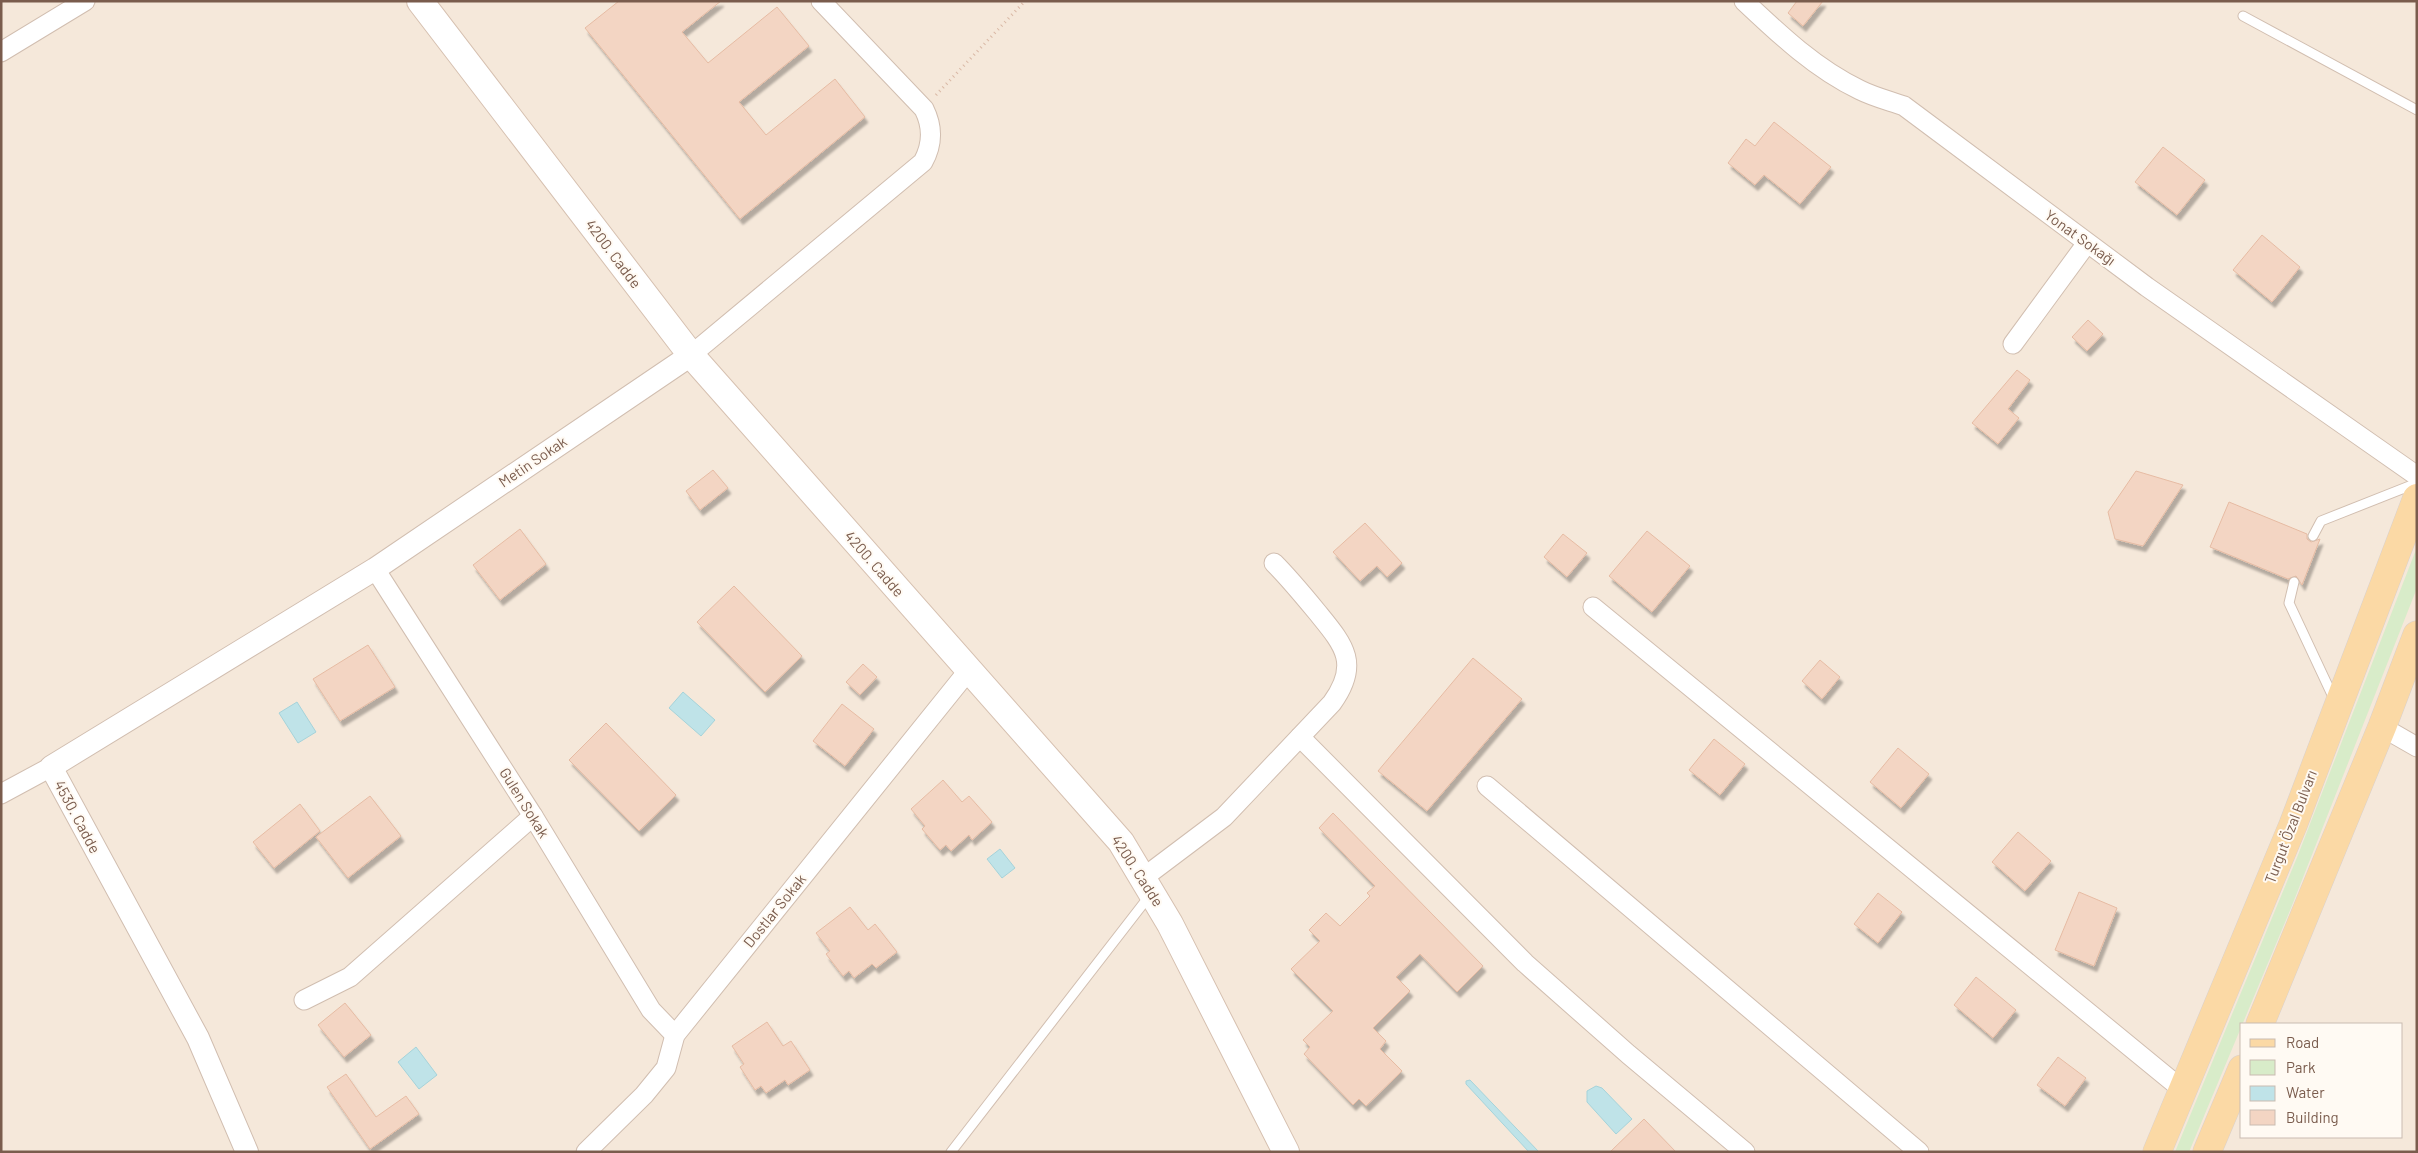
<svg xmlns="http://www.w3.org/2000/svg" width="2418" height="1153" font-family="Barlow,sans-serif">
<style>
.residential{fill:#f5e8da;fill-rule:evenodd}
.green{fill:#d8ecc9}
.water{fill:#bfe3e8;stroke:#a5d3da}
.building{fill:#f3d5c3;stroke:#e6bba3;filter:url(#shadow)}
.lines{fill:none;stroke-linecap:round;stroke-linejoin:round}
.service-casing{stroke:#d1beb0;stroke-width:11}
.minor-casing{stroke:#d1beb0;stroke-width:21}
.tertiary-casing{stroke:#d1beb0;stroke-width:24}
.secondary-casing{stroke:#d6c0b0;stroke-width:28}
.primary-casing{stroke:#dad1cd;stroke-width:29}
.path{stroke:#d9b8a5;stroke-width:3;stroke-dasharray:1 4;stroke-linecap:butt}
.service{stroke:#fff;stroke-width:9}
.minor{stroke:#fff;stroke-width:19}
.tertiary{stroke:#fff;stroke-width:22}
.secondary{stroke:#fff;stroke-width:26}
.primary{stroke:#fbd9a5;stroke-width:28}
.labels{text-anchor:middle;stroke-width:4;stroke-linejoin:round;paint-order:stroke}
.street-label{font-size:15px;fill:#7a5c4d;stroke:#fffaf3}
</style>
<defs>
<filter id="shadow"><feDropShadow dx="3" dy="5.5" stdDeviation="1" flood-color="#0004"/></filter>
</defs>
<rect width="100%" height="100%" fill="#fdf6ec"/>
<path class="residential" d="M1 1H2417V1152H1ZM2242 1024H2402V1137H2242Z"/>
<polygon class="green" points="2417,547 2417,588 2291,908 2189,1152 2175,1152 2298,855"/>
<g class="water">
<polygon points="683,692 715,720 701,736 669,708"/>
<polygon points="297,702 316,732 298,743 279,713"/>
<polygon points="1000,849 1015,868 1002,878 987,859"/>
<polygon points="416,1047 437,1075 419,1089 398,1062"/>
<polygon points="1470,1080 1539,1152 1529,1152 1466,1084 1466,1081"/>
<polygon points="1596,1086 1602,1088 1632,1119 1616,1134 1587,1102 1587,1091"/>
</g>
<g class="building">
<polygon points="619,1 721,1 682,32 708,63 777,7 809,46 739,102 766,135 835,79 865,117 740,219 585,28"/>
<polygon points="1797,1 1823,1 1803,26 1788,13"/>
<polygon points="1774,122 1831,167 1800,204 1764,175 1755,185 1728,163 1746,139 1755,146"/>
<polygon points="2163,147 2205,180 2177,215 2135,182"/>
<polygon points="2262,235 2300,267 2272,302 2233,270"/>
<polygon points="2088,320 2103,334 2087,351 2072,337"/>
<polygon points="2017,370 2030,380 2008,409 2019,418 1998,444 1972,423"/>
<polygon points="713,470 728,488 700,510 686,491"/>
<polygon points="2136,471 2183,485 2143,546 2115,539 2108,512"/>
<polygon points="2229,502 2307,534 2307,539 2311,542 2320,539 2302,585 2296,576 2288,579 2210,547"/>
<polygon points="1365,523 1402,563 1387,577 1377,566 1360,581 1333,552"/>
<polygon points="520,529 546,564 500,600 473,565"/>
<polygon points="1647,531 1690,566 1652,612 1609,576"/>
<polygon points="1563,534 1587,553 1567,577 1544,557"/>
<polygon points="734,586 802,656 765,692 697,622"/>
<polygon points="368,645 395,687 340,721 313,679"/>
<polygon points="1473,658 1522,699 1427,811 1378,771"/>
<polygon points="1820,660 1840,677 1822,699 1802,681"/>
<polygon points="863,664 877,677 860,695 846,682"/>
<polygon points="842,704 874,729 845,766 813,741"/>
<polygon points="606,723 676,795 639,831 569,760"/>
<polygon points="1714,739 1745,764 1720,795 1689,770"/>
<polygon points="1898,748 1929,774 1901,808 1870,782"/>
<polygon points="943,780 962,802 969,796 992,822 972,840 969,835 951,851 946,845 940,850 922,829 925,826 911,809"/>
<polygon points="370,796 401,836 348,878 316,837"/>
<polygon points="300,804 320,831 274,868 253,842"/>
<polygon points="1333,813 1483,966 1457,992 1420,954 1396,977 1410,991 1373,1028 1386,1041 1380,1049 1402,1071 1366,1106 1359,1099 1353,1105 1304,1054 1310,1047 1303,1040 1333,1011 1291,969 1320,941 1309,930 1326,913 1340,926 1370,896 1367,893 1375,886 1319,828"/>
<polygon points="2018,832 2051,861 2025,891 1992,862"/>
<polygon points="2079,892 2117,908 2094,966 2055,950"/>
<polygon points="1878,893 1902,912 1878,943 1854,924"/>
<polygon points="850,907 868,930 875,924 897,952 876,968 872,964 854,978 849,971 843,976 826,954 830,951 816,933"/>
<polygon points="1976,977 2016,1010 1993,1038 1954,1005"/>
<polygon points="345,1003 371,1035 344,1057 318,1025"/>
<polygon points="767,1022 783,1046 791,1041 810,1070 788,1085 785,1080 766,1093 761,1086 755,1090 740,1067 744,1064 732,1046"/>
<polygon points="2058,1057 2086,1078 2065,1106 2037,1085"/>
<polygon points="346,1074 376,1117 406,1096 419,1114 370,1149 327,1087"/>
<polygon points="1644,1119 1676,1152 1610,1152"/>
</g>
<g class="lines">
<g class="service-casing">
<g id="service">
<polyline points="2243,16 2417,110"/>
<polyline points="2313,536 2321,521 2417,483"/>
<polyline points="2294,582 2289,603 2334,699"/>
<polyline points="951,1152 1150,895"/>
</g>
</g>
<g class="minor-casing">
<g id="minor">
<path d="M1744 1C1780 35 1816 69 1860 90 1874 97 1890 101 1904 106L2147 287 2417 476"/>
<polyline points="1,52 85,1"/>
<polyline points="2013,344 2087,243"/>
<path d="M691 355 923 162C933 144 933 127 924 109L821 1"/>
<polyline points="375,569 533,816 651,1010 675,1035"/>
<polyline points="1593,607 2184,1091"/>
<polyline points="2382,727 2417,747"/>
<polyline points="1300,737 1525,963 1628,1054 1745,1152"/>
<polyline points="1487,786 1919,1152"/>
<polyline points="1,794 51,767"/>
<path d="M1143 878 1224 817 1332 703C1361 663 1343 644 1317 612 1303 595 1289 578 1274 563"/>
<polyline points="304,1000 350,977 533,816"/>
<polyline points="586,1152 644,1095 666,1068 675,1035 968,671"/>
</g>
</g>
<g class="tertiary-casing">
<polyline id="tertiary" points="247,1152 198,1038 51,767 375,569 691,355"/>
</g>
<g class="secondary-casing">
<polyline id="secondary" points="420,1 691,355 1121,842 1170,924 1286,1152"/>
</g>
<g class="primary-casing">
<g id="primary">
<polyline points="2260,1024 2382,727 2417,635"/>
<polyline points="2157,1152 2293,825 2417,498"/>
<polyline points="2207,1152 2242,1069"/>
</g>
</g>
<polyline class="path" points="936,95 1025,1"/>
<use href="#service" class="service"/>
<use href="#minor" class="minor"/>
<use href="#tertiary" class="tertiary"/>
<use href="#secondary" class="secondary"/>
<use href="#primary" class="primary"/>
</g>
<g class="labels">
<g class="street-label">
<text transform="translate(2080 238) rotate(36)" y="5">Yonat Sokağı</text>
<text transform="translate(613 254) rotate(53)" y="5">4200. Cadde</text>
<text transform="translate(533 462) rotate(-34)" y="5">Metin Sokak</text>
<text transform="translate(874 564) rotate(49)" y="5">4200. Cadde</text>
<text transform="translate(524 803) rotate(58)" y="5">Gulen Sokak</text>
<text transform="translate(77 817) rotate(62)" y="5">4530. Cadde</text>
<text transform="translate(2291 827) rotate(-69)" y="5">Turgut Özal Bulvarı</text>
<text transform="translate(1137 871) rotate(57)" y="5">4200. Cadde</text>
<text transform="translate(775 911) rotate(-51)" y="5">Dostlar Sokak</text>
</g>
</g>
<rect width="2418" height="1153" fill="none" stroke="#7a5c4d" stroke-width="5"/>
<rect x="2240" y="1023" width="162" height="115" fill="#fffaf3" stroke="#cabbb1"/>
<rect x="2250" y="1039" width="25" height="8" fill="#fbd9a5" stroke="#cabbb1"/>
<text x="2286" y="1048" font-size="15" fill="#7a5c4d">Road</text>
<rect x="2250" y="1060" width="25" height="15" fill="#d8ecc9" stroke="#cabbb1"/>
<text x="2286" y="1073" font-size="15" fill="#7a5c4d">Park</text>
<rect x="2250" y="1086" width="25" height="15" fill="#bfe3e8" stroke="#cabbb1"/>
<text x="2286" y="1098" font-size="15" fill="#7a5c4d">Water</text>
<rect x="2250" y="1110" width="25" height="15" fill="#f3d5c3" stroke="#cabbb1"/>
<text x="2286" y="1123" font-size="15" fill="#7a5c4d">Building</text>
</svg>
